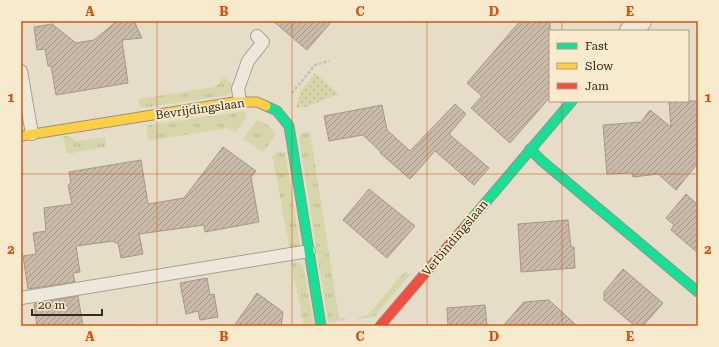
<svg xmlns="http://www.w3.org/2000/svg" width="719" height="347" font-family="'Roboto Serif',serif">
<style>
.grass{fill:url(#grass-tufts)}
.garden{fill:url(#garden-dots)}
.building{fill:url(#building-hatch);stroke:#a69888}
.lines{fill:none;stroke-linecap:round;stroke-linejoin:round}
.lane-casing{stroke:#aaa193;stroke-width:14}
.street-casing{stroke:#aaa193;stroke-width:24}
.fast-casing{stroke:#9a9183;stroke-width:11}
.slow-casing{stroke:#9a9183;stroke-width:11}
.jam-casing{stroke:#9a9183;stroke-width:11}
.path{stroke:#c5beb3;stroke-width:2.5;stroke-dasharray:3 2;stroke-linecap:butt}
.lane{stroke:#ede7dc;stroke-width:12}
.street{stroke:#ede7dc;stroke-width:22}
.fast{stroke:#16e098;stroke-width:9}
.slow{stroke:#ffcf43;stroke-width:9}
.jam{stroke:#f24e42;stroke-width:9}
.grid{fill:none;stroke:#d6540e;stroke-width:1;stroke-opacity:0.55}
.labels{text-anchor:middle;stroke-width:3.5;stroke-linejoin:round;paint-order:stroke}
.street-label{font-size:12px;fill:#39291b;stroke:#f8ebcd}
.neatline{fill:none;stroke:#d6540e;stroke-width:1.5}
.grid-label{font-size:13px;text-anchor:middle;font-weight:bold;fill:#d6540e}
</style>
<defs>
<pattern id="grass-tufts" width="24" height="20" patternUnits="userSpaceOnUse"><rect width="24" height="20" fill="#d6d6aa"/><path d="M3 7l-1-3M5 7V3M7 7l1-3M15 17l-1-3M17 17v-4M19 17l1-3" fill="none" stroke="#b8b892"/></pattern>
<pattern id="garden-dots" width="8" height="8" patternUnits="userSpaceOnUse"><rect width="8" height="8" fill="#d6d6aa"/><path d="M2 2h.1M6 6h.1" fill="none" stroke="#b8b892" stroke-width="1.8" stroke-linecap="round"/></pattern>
<pattern id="building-hatch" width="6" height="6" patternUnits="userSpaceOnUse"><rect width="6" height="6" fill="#c9baaa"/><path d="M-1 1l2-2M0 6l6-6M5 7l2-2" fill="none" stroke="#a4978a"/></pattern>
</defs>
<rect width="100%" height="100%" fill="#e6ddc9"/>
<g class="grass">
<polygon points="224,77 232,84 232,91 228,95 142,108 139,104 138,99 215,87"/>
<polygon points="244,111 246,114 245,119 235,133 228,128 148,141 147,131 148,125"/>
<path d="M257 120C265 122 274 128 275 136L263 152 243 139Z"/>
<polygon points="310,132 339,318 345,318 346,320 328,323 299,137 303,133"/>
<polygon points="63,136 69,136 76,141 105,137 106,147 67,154"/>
<polygon points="279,151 285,152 300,245 297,249 290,250 273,159 271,158 276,152"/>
<polygon points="291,261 297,262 303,266 314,324 304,326"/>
<polygon points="405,271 410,275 374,317 358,319 358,317 368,315"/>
</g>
<polygon class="garden" points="315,73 339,94 306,107 296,108 300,92"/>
<g class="building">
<polygon points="117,21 134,21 142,38 122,40 128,83 56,95 51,66 48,66 45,49 37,50 34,27 52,24 76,43 94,40"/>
<polygon points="273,21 332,21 307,50"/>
<polygon points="520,21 550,21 550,97 510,143 471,108 482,96 467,83"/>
<polygon points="669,101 698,101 698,163 676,190 658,174 633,177 632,173 607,174 603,125 641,122 650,110 671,127"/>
<polygon points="455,104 466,114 449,134 489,168 474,185 435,151 410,179 380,153 381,152 363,135 329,141 324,116 382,105 387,130 410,151"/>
<polygon points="223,147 256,171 251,177 259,222 205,232 204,225 139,234 143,254 121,258 118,243 115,243 114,241 76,246 80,272 73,273 75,282 28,289 23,256 36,254 33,233 46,231 44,208 72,204 68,185 71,183 69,172 141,160 148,204 184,198"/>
<polygon points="369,189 415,226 387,258 343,220"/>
<polygon points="686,194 698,205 698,253 671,230 674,225 666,218"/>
<polygon points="568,220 571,247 574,247 575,268 521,272 518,224"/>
<polygon points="623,269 663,303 643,326 635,326 604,300 604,292"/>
<polygon points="207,278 210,295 214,294 218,317 200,320 198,311 186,314 180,283"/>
<polygon points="257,293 283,312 281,326 234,326"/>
<polygon points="78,296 83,326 37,326 34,304"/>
<polygon points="549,300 577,326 503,326 524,302"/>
<polygon points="485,305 487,326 448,326 447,308"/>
</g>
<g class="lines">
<g class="lane-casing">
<g id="lane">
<polyline points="21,71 32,134"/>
<polyline points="240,101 238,89 248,61 263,42 257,36"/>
<polyline points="21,298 309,251"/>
</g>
</g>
<g class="street-casing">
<polyline id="street" points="631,31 640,21"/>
</g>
<g class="fast-casing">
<g id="fast">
<polyline points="266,106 277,111 289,126 321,326"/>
<polyline points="530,149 542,161 698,292"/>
<polyline points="468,223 572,101"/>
</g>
</g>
<g class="slow-casing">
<polyline id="slow" points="21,136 234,102 257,102 266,106"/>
</g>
<g class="jam-casing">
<polyline id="jam" points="380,326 468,223"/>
</g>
<g class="path">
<polyline points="292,93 315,65 329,61"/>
<polyline points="696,326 698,324"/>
</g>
<use href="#lane" class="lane"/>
<use href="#street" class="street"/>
<use href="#fast" class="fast"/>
<use href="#slow" class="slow"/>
<use href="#jam" class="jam"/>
</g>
<path class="grid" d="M157 21V326M292 21V326M427 21V326M562 21V31M562 101V326M21 174H698"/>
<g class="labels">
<g class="street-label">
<text transform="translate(200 109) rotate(-8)" y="4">Bevrijdingslaan</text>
<text transform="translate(455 238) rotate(-50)" y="4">Verbindingslaan</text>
</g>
</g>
<rect width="719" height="347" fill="none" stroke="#f8ebcd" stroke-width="44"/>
<rect x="549" y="30" width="140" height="72" fill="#f8ebcd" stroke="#ac9d86"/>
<rect x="557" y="43" width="20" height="6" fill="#16e098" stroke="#ac9d86"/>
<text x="585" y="50" font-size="12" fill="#39291b">Fast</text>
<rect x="557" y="63" width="20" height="6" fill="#ffcf43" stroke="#ac9d86"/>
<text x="585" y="70" font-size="12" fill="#39291b">Slow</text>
<rect x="557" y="83" width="20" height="6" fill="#f24e42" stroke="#ac9d86"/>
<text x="585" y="90" font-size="12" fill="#39291b">Jam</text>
<path d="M32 309v6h70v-6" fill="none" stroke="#39291b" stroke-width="2"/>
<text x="38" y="309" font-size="12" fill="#39291b" stroke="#f8ebcd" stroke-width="3" paint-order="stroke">20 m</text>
<rect x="22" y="22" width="675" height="303" class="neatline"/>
<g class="grid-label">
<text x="90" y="16">A</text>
<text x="224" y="16">B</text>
<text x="360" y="16">C</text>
<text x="494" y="16">D</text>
<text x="630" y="16">E</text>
<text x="11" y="102">1</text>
<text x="708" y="102">1</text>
<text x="11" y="254">2</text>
<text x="708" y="254">2</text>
<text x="90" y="341">A</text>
<text x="224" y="341">B</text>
<text x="360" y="341">C</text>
<text x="494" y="341">D</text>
<text x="630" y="341">E</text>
</g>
</svg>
